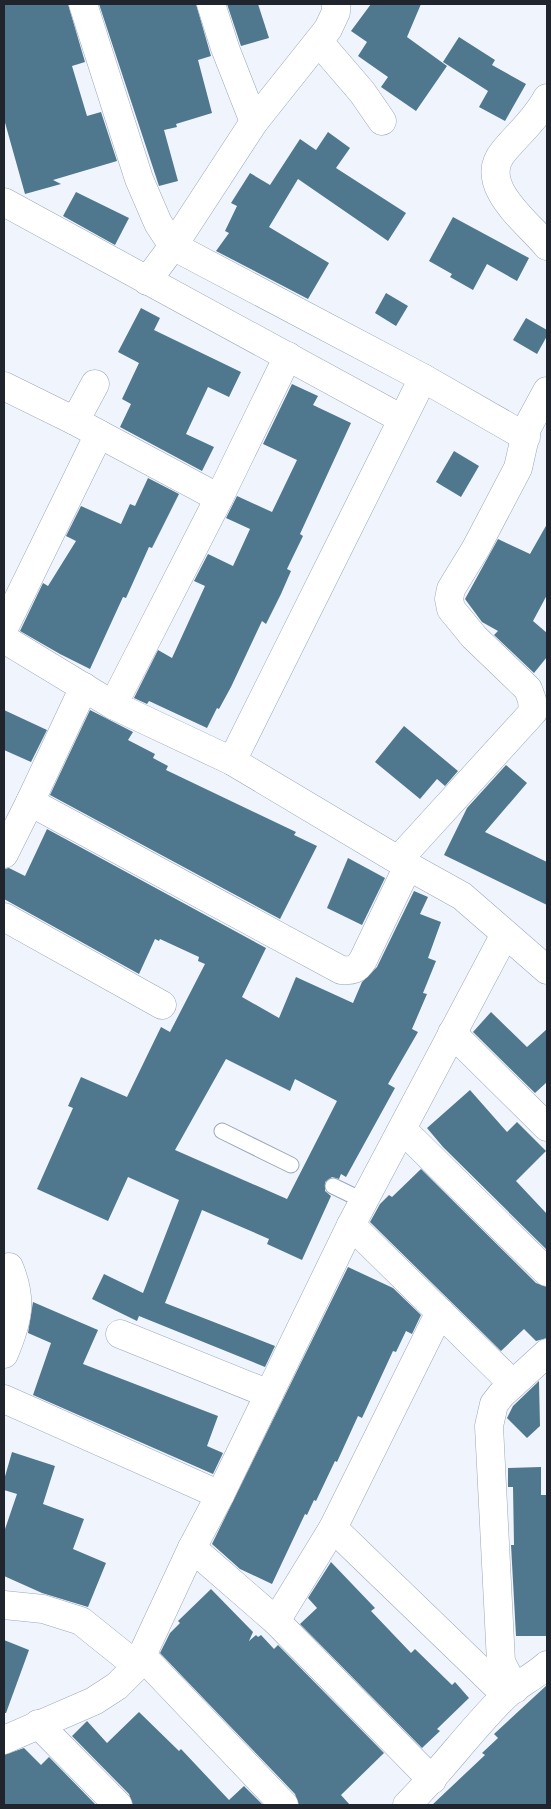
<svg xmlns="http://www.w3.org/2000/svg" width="551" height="1809" font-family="Georgia,serif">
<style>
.building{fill:#4f788e;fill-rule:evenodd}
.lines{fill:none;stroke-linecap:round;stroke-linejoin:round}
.lane-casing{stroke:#9ca7bb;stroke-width:17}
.street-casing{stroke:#9ca7bb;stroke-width:29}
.lane{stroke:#fff;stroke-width:15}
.street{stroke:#fff;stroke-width:28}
</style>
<rect width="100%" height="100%" fill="#f0f5fd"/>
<g class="building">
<polygon points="4,4 68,4 85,62 72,66 87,116 101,112 117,161 53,180 61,184 25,194 4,119"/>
<polygon points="99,4 196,4 211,56 198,60 212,113 176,124 177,127 164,130 178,181 159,186"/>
<polygon points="227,4 258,4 269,38 241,46"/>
<polygon points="371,4 421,4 407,37 447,66 416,111 381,87 388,77 358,56 367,42 351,31"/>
<polygon points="459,37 495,60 492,65 526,84 505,121 479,107 488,91 443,62"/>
<polygon points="328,132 350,148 336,168 406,213 388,241 298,179 269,227 329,263 308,299 216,251 229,233 225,231 237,206 231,203 250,173 270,185 300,139 316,150"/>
<polygon points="76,192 129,218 115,245 63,216"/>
<polygon points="453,217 529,258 517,281 487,264 473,290 450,277 452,274 429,261"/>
<polygon points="386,293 408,306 396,326 375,313"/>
<polygon points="141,308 160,318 154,330 241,372 229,397 208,387 186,434 214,447 202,471 120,427 131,404 122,399 139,363 118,352"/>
<polygon points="526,318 547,330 547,336 537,354 513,340"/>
<polygon points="292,384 318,396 313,405 351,423 300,534 303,536 287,569 291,571 281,594 266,624 262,621 231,687 219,709 217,708 207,728 149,701 147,704 134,698 158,650 172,658 205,586 194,581 208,554 233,566 250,529 226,518 237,496 272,512 297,460 263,444"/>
<polygon points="454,451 479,466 461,497 436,482"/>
<polygon points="148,478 179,494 152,548 149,547 126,598 123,597 90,669 60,654 20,631 43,583 48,586 76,541 66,536 81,506 121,524 130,504 135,506"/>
<polygon points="547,524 547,595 533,621 547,633 547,657 534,673 494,635 498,631 482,622 465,599 498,539 530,554"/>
<polygon points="4,710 47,730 31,762 4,750"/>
<polygon points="90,710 133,732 128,740 155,754 153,758 168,766 166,770 296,832 294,835 317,846 280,919 50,795"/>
<polygon points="404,726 458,771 445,786 437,779 420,799 375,762"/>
<polygon points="506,765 527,783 485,832 547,862 547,905 444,855 467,808"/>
<path d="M47 829 266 948 242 997 279 1018 296 977 353 1003 362 982 377 967 414 891 428 897 420 914 441 922 428 958 436 961 423 993 427 994 412 1029 418 1032 388 1084 395 1088 346 1177 341 1174 339 1179 332 1177 325 1182V1191L331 1196 302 1260 267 1244 269 1239 202 1210 165 1303 275 1346 265 1367 139 1316 137 1321 92 1299 104 1274 143 1293 179 1200 128 1177 108 1221 37 1189 73 1108 68 1106 81 1077 127 1097 161 1027 170 1032 205 964 198 961 199 957 160 939 159 941 155 939 139 974 4 899V869L9 868 25 876ZM226 1059 290 1091 295 1079 337 1101 287 1199 175 1150Z"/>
<polygon points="348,858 385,878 362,925 327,908"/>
<polygon points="491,1012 527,1047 547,1029 547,1082 535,1093 473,1032"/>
<polygon points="470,1090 507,1132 517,1122 546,1151 516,1181 547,1214 547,1250 443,1147 427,1128"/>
<polygon points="421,1169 536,1283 547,1287 547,1338 536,1341 524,1329 501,1351 370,1222 380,1204 389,1195 392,1197"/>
<polygon points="348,1267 393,1288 421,1315 412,1334 406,1331 396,1352 393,1351 362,1418 358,1416 337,1462 335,1461 316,1501 314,1500 307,1515 305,1514 272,1584 240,1569 212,1544"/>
<polygon points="33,1302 98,1330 83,1364 218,1416 207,1446 223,1453 213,1474 33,1395 51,1343 28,1333"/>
<polygon points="539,1381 540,1426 527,1438 507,1418 513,1406"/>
<polygon points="12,1452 55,1466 43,1504 84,1519 73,1549 106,1563 88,1607 42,1593 4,1576 4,1532 17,1494 4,1490 4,1480"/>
<polygon points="541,1467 541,1495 547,1495 547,1636 516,1636 511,1545 514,1545 513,1487 508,1487 508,1468"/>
<polygon points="331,1562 375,1608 371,1611 411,1653 415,1649 452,1685 455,1682 469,1698 437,1729 440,1731 422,1748 300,1624 317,1608 308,1598"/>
<polygon points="211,1589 253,1632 249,1641 256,1635 258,1637 261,1635 274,1649 278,1645 384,1753 341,1795 350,1805 299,1805 295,1794 160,1653 170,1633 180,1623 178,1621"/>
<polygon points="4,1640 29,1650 6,1713 4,1713"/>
<polygon points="547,1685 547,1805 432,1805 485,1755 482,1753 498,1738 494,1734"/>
<polygon points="139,1712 179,1751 181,1749 229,1800 244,1786 263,1805 133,1805 129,1794 72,1736 87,1721 107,1743"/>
<polygon points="24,1748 41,1765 49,1757 96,1805 4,1805 4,1755"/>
</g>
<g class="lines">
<g class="lane-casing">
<g id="lane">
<polyline points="222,1131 291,1165"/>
<polyline points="333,1186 366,1202"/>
</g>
</g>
<g class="street-casing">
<g id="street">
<polyline points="83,4 139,179 158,223 173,246 423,378 526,437"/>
<polyline points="211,4 225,48 254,122"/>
<polyline points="319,42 362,92 382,121"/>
<path d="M547 98C536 119 519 133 504 151 475 185 529 223 547 246"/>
<polyline points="4,202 402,419"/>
<polyline points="147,281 173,246 254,122 328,29 336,12 336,4"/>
<polyline points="4,386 75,421"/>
<polyline points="99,434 219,498"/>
<polyline points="4,628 99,434 75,421 95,384"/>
<polyline points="4,639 113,705 232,761 408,866 462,896 547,970"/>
<polyline points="113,705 219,498 288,356"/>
<polyline points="232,761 423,378"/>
<path d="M30 802 341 970C352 971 357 970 363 960L408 866"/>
<polyline points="4,854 30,802 84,687"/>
<polyline points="399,859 533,712 532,700 528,689 474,637 451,609 449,599 451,589 476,548 518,468 527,428 547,391"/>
<polyline points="4,917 162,1005"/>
<polyline points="452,1033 547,1127"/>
<polyline points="403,1130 547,1272"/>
<polyline points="351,1225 513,1384"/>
<polyline points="120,1334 269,1394"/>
<path d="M4 1354C18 1321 23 1300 9 1267"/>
<polyline points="4,1399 220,1495"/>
<polyline points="333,1528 506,1695"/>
<polyline points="192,1548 276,1621 432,1780"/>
<polyline points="4,1605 43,1609 81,1621 137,1666"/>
<polyline points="276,1621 333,1528 440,1312"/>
<polyline points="142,1656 284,1805"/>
<polyline points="515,1689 501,1662 489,1426 494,1404 501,1395 547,1353"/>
<polyline points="38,1724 118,1805"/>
<polyline points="4,1740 94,1701 117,1686 137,1666 192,1548 220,1495 351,1225 505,934"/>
<path d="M407 1805C441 1771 470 1731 504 1697 516 1685 534 1677 547 1665"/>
</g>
</g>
<use href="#lane" class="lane"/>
<use href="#street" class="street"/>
</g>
<rect width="551" height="1809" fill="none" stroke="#20242c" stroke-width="10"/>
</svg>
